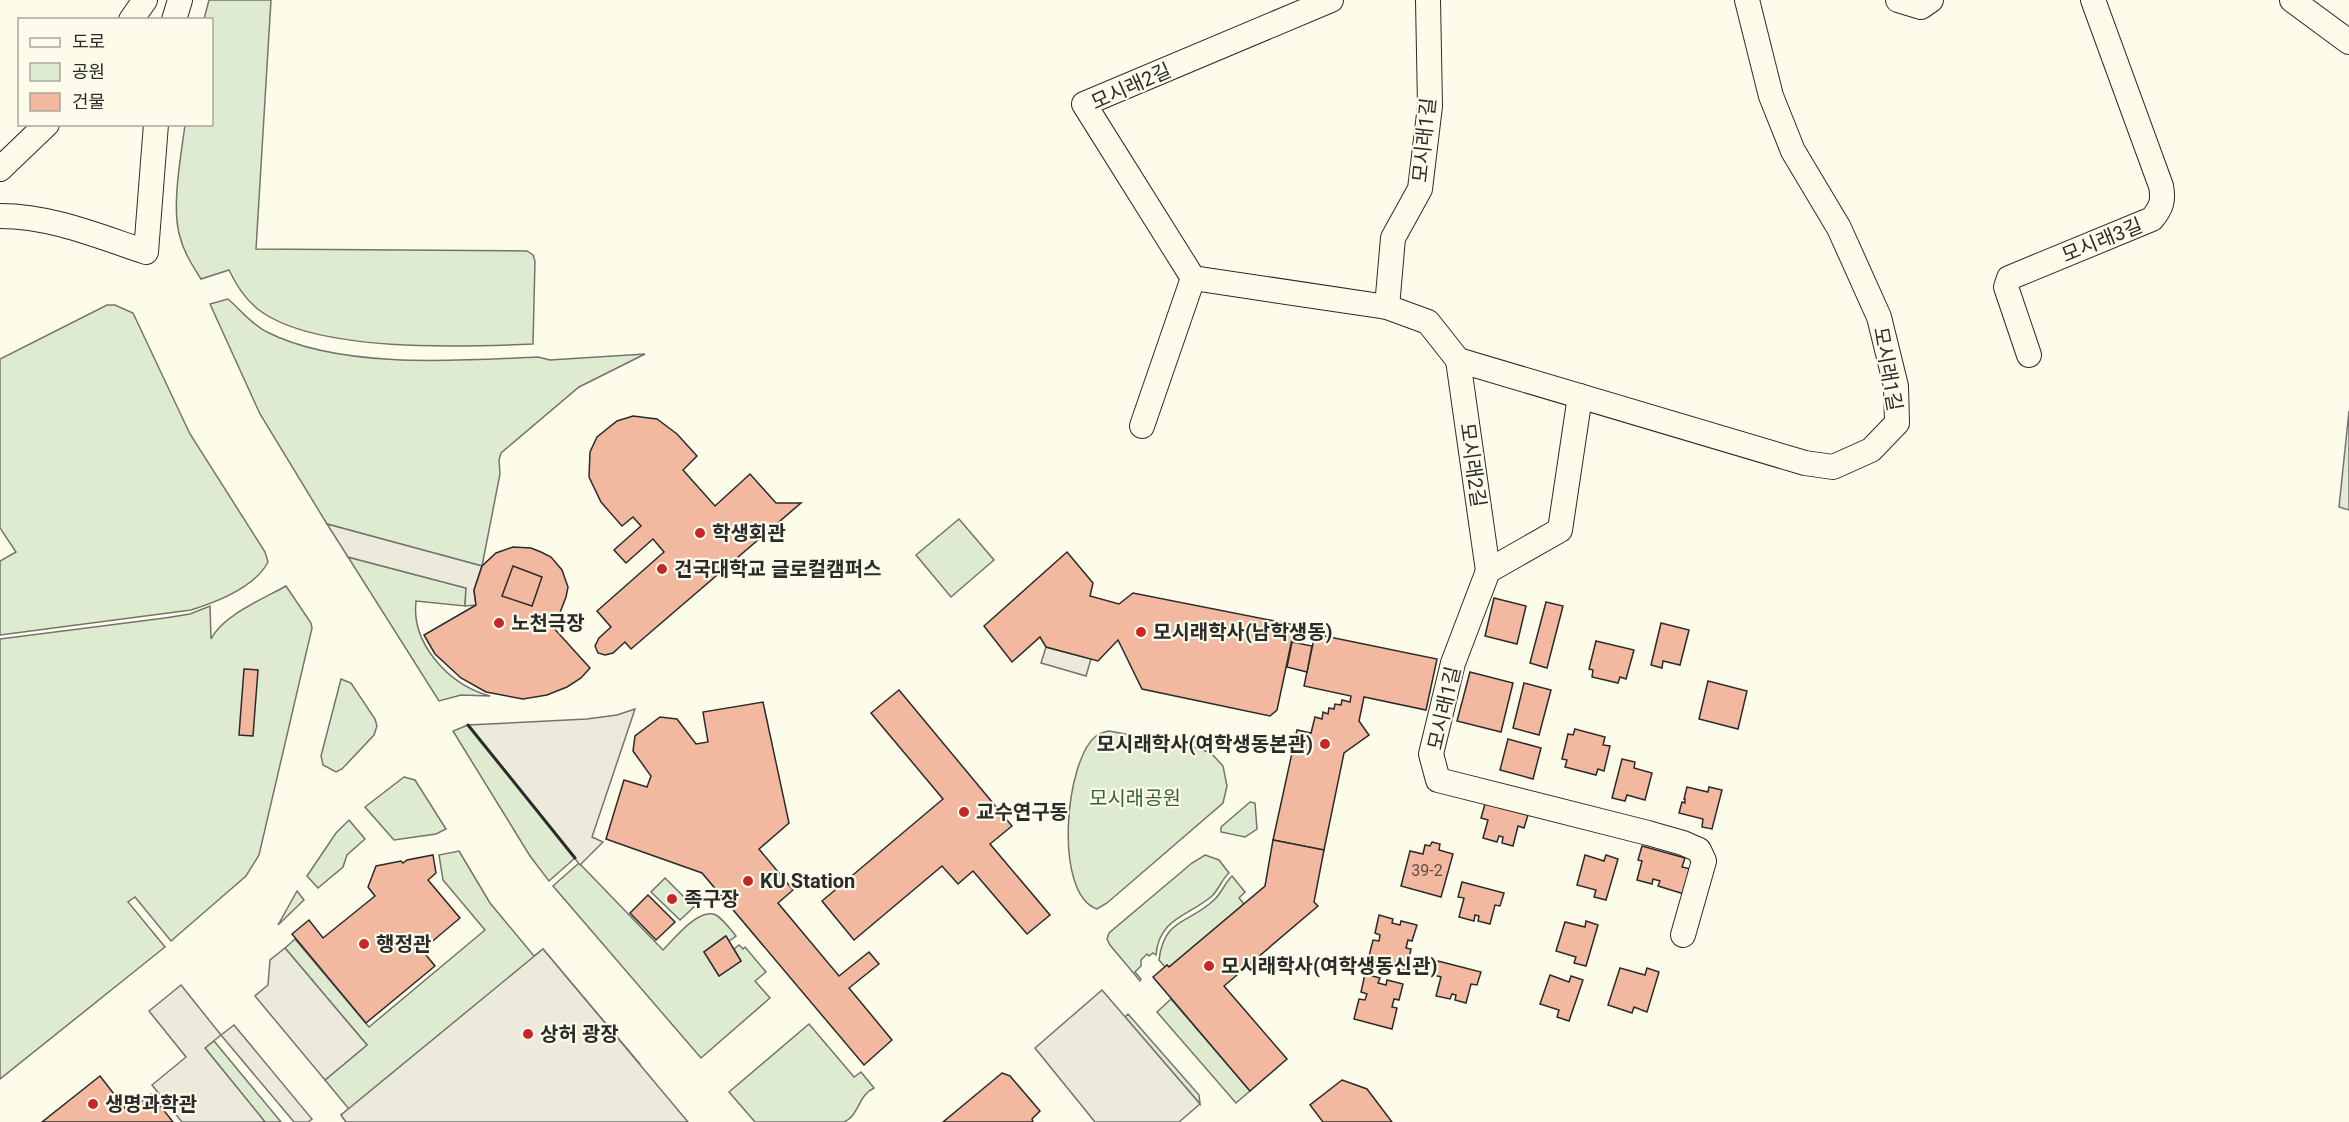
<svg xmlns="http://www.w3.org/2000/svg" width="2349" height="1122" font-family="Roboto,'Noto Sans KR',sans-serif">
<style>
.green{fill:#deebd1;stroke:#74746e;stroke-width:1.5}
.parking{fill:#eceadb;stroke:#74746e;stroke-width:1.5}
.building{fill:#f2b8a0;stroke:#2b2b2b;stroke-width:1.5}
.lines{fill:none;stroke-linecap:round;stroke-linejoin:round}
.minor-casing{stroke:#2b2b2b;stroke-width:26}
.minor{stroke:#fdfbea;stroke-width:24}
.wall{stroke:#2b2b2b;stroke-width:3}
.poi-dot{fill:#c62828;stroke:#fdfbea;stroke-width:2}
.labels{text-anchor:middle;stroke-width:4.5;stroke-linejoin:round;paint-order:stroke}
.number-label{font-size:16px;fill:#5d4e48}
.street-label{font-size:20px;fill:#2b2b2b;stroke:#fdfbea}
.poi-label{font-size:20px;font-weight:bold;fill:#2b2b2b;stroke:#fdfbea;text-anchor:start}
.park-label{font-size:20px;fill:#34623c;stroke:#fdfbea}
</style>
<rect width="100%" height="100%" fill="#fdfbea"/>
<g class="green">
<path d="M209 0H271L256 249 527 251 533 255 535 261 533 344C463 347 316 353 259 310 245 299 237 286 229 270L201 279C193 266 184 253 180 237 171 208 181 156 185 125L212 124V20L204 19Z"/>
<path d="M228 299C241 310 251 324 267 332 340 369 457 361 538 357L550 360 645 354 579 387 501 453 499 460 500 474 482 566 327 524 260 414 210 304Z"/>
<path d="M107 305H115L133 313 190 434 265 552 268 562C255 587 217 602 191 610L0 635V561L16 552 0 528V359Z"/>
<polygon points="2349,411 2349,510 2339,507"/>
<polygon points="959,519 994,560 951,597 916,555"/>
<path d="M348 557 466 588 465 606 416 601C411 644 449 685 490 696L461 695 439 701Z"/>
<path d="M286 586 311 623 312 628 259 855 246 876 171 941 135 897 128 902 165 947 0 1079V639L165 618 190 614 210 606 211 639C223 615 263 599 286 586Z"/>
<polygon points="341,679 351,683 375,719 377,726 374,735 342,769 336,772 323,765 321,756"/>
<polygon points="468,725 575,858 549,881 530,856 453,731"/>
<path d="M1109 731 1191 746 1211 753 1223 766 1227 786 1223 803 1107 903 1097 909C1053 894 1065 760 1096 736 1100 733 1105 732 1109 731Z"/>
<polygon points="404,777 415,780 446,829 436,834 394,840 365,807"/>
<polygon points="1250,802 1255,803 1257,829 1245,837 1221,832 1221,827"/>
<polygon points="349,820 365,839 347,855 343,867 318,888 307,876 336,833"/>
<polygon points="459,851 490,903 534,956 543,949 640,1064 346,1122 341,1115 349,1109 325,1080 367,1045 285,948 295,939 369,1027 485,930 443,880 439,855"/>
<path d="M1205 855 1219 860 1229 873C1222 879 1219 889 1212 896 1189 916 1159 918 1156 955L1153 953 1149 956 1147 954 1141 960V966L1135 972 1141 979 1140 981 1110 945 1107 939 1109 933 1192 863Z"/>
<path d="M579 863 663 950C674 939 699 907 716 915 724 920 730 929 736 936L729 941 725 936 704 952 719 976 741 961 734 949 739 945 743 949 745 947 766 972 755 981 770 998 701 1058 553 886Z"/>
<path d="M1232 876 1245 892 1239 898 1244 904 1169 967 1167 965 1165 967 1159 960C1164 917 1190 924 1215 899 1222 892 1225 883 1232 876Z"/>
<polygon points="665,878 694,907 680,920 651,892"/>
<polygon points="297,891 304,900 278,925"/>
<polygon points="1171,999 1250,1091 1236,1103 1157,1012"/>
<polygon points="1128,1014 1199,1095 1200,1104 1125,1017"/>
<path d="M809 1024 854 1077 861 1072 874 1088C858 1095 859 1116 844 1122H755L729 1092Z"/>
<polygon points="214,1041 281,1122 265,1122 205,1048"/>
</g>
<g class="parking">
<polygon points="327,524 482,566 474,590 476,605 465,606 466,588 348,557"/>
<polygon points="1046,647 1091,659 1086,676 1041,663"/>
<polygon points="635,709 592,837 603,842 580,865 468,725 587,719 617,715"/>
<polygon points="285,948 367,1045 325,1080 255,996 268,985 270,960"/>
<polygon points="543,949 688,1122 346,1122 341,1115"/>
<polygon points="181,985 221,1035 234,1025 312,1119 308,1122 294,1122 221,1035 205,1048 265,1122 182,1122 152,1085 186,1057 149,1011"/>
<polygon points="1102,990 1200,1104 1179,1122 1095,1122 1035,1048"/>
</g>
<g class="building">
<polygon points="633,416 657,419 677,434 697,456 683,470 715,506 750,474 776,503 801,503 631,649 625,642 613,653 605,655 598,653 595,646 599,638 611,627 597,611 664,552 653,539 626,563 614,550 641,526 633,517 622,526 601,502 589,477 590,452 597,437 617,421"/>
<polygon points="513,547 531,548 541,552 551,557 562,570 568,587 566,597 559,615 551,625 590,668 581,678 567,687 547,695 523,699 486,692 461,678 435,654 424,635 476,605 474,590 482,566 496,553"/>
<polygon points="1067,552 1093,583 1090,596 1119,604 1133,593 1295,625 1277,710 1270,716 1142,689 1118,640 1098,661 1046,647 1040,637 1012,662 984,626"/>
<polygon points="513,566 542,577 532,606 502,596"/>
<polygon points="1494,598 1526,606 1517,644 1485,636"/>
<polygon points="1546,602 1563,606 1547,668 1530,663"/>
<polygon points="1661,623 1689,630 1680,665 1663,661 1662,668 1651,665"/>
<polygon points="1315,634 1437,659 1426,710 1364,697 1359,721 1369,735 1344,753 1324,850 1273,840 1297,730 1311,733 1315,717 1322,719 1323,712 1328,714 1329,708 1334,709 1335,704 1341,705 1342,700 1350,702 1351,696 1304,686"/>
<polygon points="1596,641 1634,650 1626,679 1620,677 1618,683 1592,677 1593,670 1589,669"/>
<polygon points="1292,642 1312,646 1307,672 1287,667"/>
<polygon points="244,669 258,670 253,736 239,735"/>
<polygon points="1470,672 1513,683 1501,732 1457,721"/>
<polygon points="1708,681 1747,691 1738,729 1699,719"/>
<polygon points="1524,683 1551,690 1539,735 1513,728"/>
<polygon points="899,690 1012,826 990,844 1050,915 1027,934 973,871 958,884 942,866 854,940 822,901 943,799 871,713"/>
<polygon points="763,702 789,823 759,849 793,890 778,903 839,976 869,952 879,964 849,988 892,1040 864,1065 702,873 606,839 624,780 647,787 651,776 633,751 635,736 660,717 677,719 696,744 708,742 703,712"/>
<polygon points="1575,729 1605,737 1603,745 1610,746 1604,771 1598,769 1596,775 1565,767 1567,760 1562,759 1568,734 1573,735"/>
<polygon points="1508,739 1541,748 1533,779 1500,770"/>
<polygon points="1622,759 1635,762 1634,768 1652,773 1645,800 1627,795 1625,801 1612,798"/>
<polygon points="1687,787 1708,792 1709,787 1722,790 1712,829 1702,827 1703,819 1679,813 1682,802 1685,803 1685,799 1684,799"/>
<polygon points="1485,804 1528,815 1524,828 1518,826 1513,846 1502,843 1503,837 1499,836 1497,842 1483,838 1488,820 1481,818"/>
<polygon points="1273,840 1324,850 1314,902 1318,906 1224,986 1287,1059 1250,1091 1153,977 1167,965 1169,967 1265,886"/>
<polygon points="1432,842 1440,844 1439,850 1453,854 1441,897 1401,886 1410,851 1423,854 1425,845 1430,846"/>
<polygon points="1642,846 1685,858 1682,867 1691,869 1684,894 1658,886 1660,881 1653,879 1652,884 1637,880 1642,861 1638,860"/>
<polygon points="433,855 436,873 428,880 460,918 422,950 435,966 366,1023 292,934 309,920 323,938 375,896 368,887 376,866 401,861 403,863 407,860"/>
<polygon points="1585,855 1604,861 1606,855 1618,859 1606,900 1594,897 1596,890 1577,885"/>
<polygon points="1462,882 1504,893 1500,906 1495,905 1490,924 1478,921 1479,916 1475,915 1474,921 1459,917 1464,898 1458,897"/>
<polygon points="648,895 675,922 656,940 630,913"/>
<polygon points="1379,915 1393,919 1392,923 1400,925 1401,921 1417,925 1412,941 1408,940 1406,948 1411,949 1406,970 1368,960 1373,940 1379,941 1380,935 1375,933"/>
<polygon points="1586,921 1598,925 1586,966 1574,963 1576,957 1556,951 1565,922 1585,927"/>
<polygon points="726,936 741,961 719,976 704,952"/>
<polygon points="1438,961 1481,972 1477,985 1471,984 1466,1003 1455,1000 1456,995 1452,994 1450,999 1436,996 1441,977 1434,975"/>
<polygon points="1620,968 1645,975 1647,968 1659,972 1647,1012 1634,1007 1632,1013 1608,1005"/>
<polygon points="1365,974 1380,978 1378,983 1386,985 1387,980 1403,984 1399,1000 1394,999 1392,1007 1397,1008 1392,1029 1354,1019 1359,999 1365,1000 1367,994 1361,992"/>
<polygon points="1550,975 1569,982 1571,976 1583,980 1569,1021 1557,1017 1559,1010 1540,1004"/>
<polygon points="1002,1073 1010,1076 1040,1111 1032,1119 1033,1122 943,1122"/>
<polygon points="100,1076 128,1112 151,1094 173,1122 42,1122"/>
<polygon points="1342,1080 1367,1089 1392,1122 1323,1122 1310,1105"/>
</g>
<g class="lines">
<g class="minor-casing">
<g id="minor">
<polyline points="1331,0 1084,104 1193,278 1387,307"/>
<polyline points="1428,0 1430,106 1420,189 1393,238 1387,307 1428,322 1458,360 1805,463 1833,467 1871,450 1897,423 1896,386 1879,317 1839,228 1793,151 1771,96 1747,0"/>
<polyline points="1898,0 1921,7 1931,0"/>
<polyline points="2292,0 2349,42"/>
<polyline points="131,20 145,0"/>
<polyline points="174,20 180,0"/>
<polyline points="0,169 47,124"/>
<path d="M0 216C51 216 98 236 146 252L156 124"/>
<path d="M2029 355 2006 287 2009 278 2152 219C2161 208 2164 201 2161 186L2093 0"/>
<polyline points="1458,360 1488,571"/>
<polyline points="1580,396 1560,530 1488,571 1453,663 1431,754 1438,780 1648,833 1683,843 1699,850 1704,861 1683,935"/>
<polyline points="1142,426 1193,278"/>
</g>
</g>
<use href="#minor" class="minor"/>
<polyline class="wall" points="468,725 575,858"/>
</g>
<g class="poi-dot">
<circle cx="700" cy="533" r="6"/>
<circle cx="662" cy="569" r="6"/>
<circle cx="499" cy="623" r="6"/>
<circle cx="1141" cy="632" r="6"/>
<circle cx="1325" cy="744" r="6"/>
<circle cx="964" cy="812" r="6"/>
<circle cx="748" cy="881" r="6"/>
<circle cx="672" cy="899" r="6"/>
<circle cx="364" cy="944" r="6"/>
<circle cx="1209" cy="966" r="6"/>
<circle cx="528" cy="1034" r="6"/>
<circle cx="93" cy="1104" r="6"/>
</g>
<g class="labels">
<g class="number-label">
<text x="1427" y="876">39-2</text>
</g>
<g class="street-label">
<text transform="translate(1131 86) rotate(-24)" y="7">모시래2길</text>
<text transform="translate(1424 140) rotate(-84)" y="7">모시래1길</text>
<text transform="translate(2102 240) rotate(-22)" y="7">모시래3길</text>
<text transform="translate(1888 369) rotate(80)" y="7">모시래1길</text>
<text transform="translate(1473 465) rotate(82)" y="7">모시래2길</text>
<text transform="translate(1444 708) rotate(-77)" y="7">모시래1길</text>
</g>
<g class="poi-label">
<text x="712" y="540">학생회관</text>
<text x="674" y="576">건국대학교 글로컬캠퍼스</text>
<text x="511" y="630">노천극장</text>
<text x="1153" y="639">모시래학사(남학생동)</text>
<text x="1313" y="751" text-anchor="end">모시래학사(여학생동본관)</text>
<text x="976" y="819">교수연구동</text>
<text x="760" y="888">KU Station</text>
<text x="684" y="906">족구장</text>
<text x="376" y="951">행정관</text>
<text x="1221" y="973">모시래학사(여학생동신관)</text>
<text x="540" y="1041">상허 광장</text>
<text x="105" y="1111">생명과학관</text>
</g>
<g class="park-label">
<text x="1135" y="805">모시래공원</text>
</g>
</g>
<rect x="18" y="18" width="195" height="108" fill="#fdfbea" stroke="#a9a89e" stroke-width="1.5"/>
<rect x="30" y="38" width="30" height="9" fill="#fdfbea" stroke="#a9a89e" stroke-width="1.5"/>
<text x="72" y="48" font-size="18" fill="#2b2b2b">도로</text>
<rect x="30" y="63" width="30" height="18" fill="#deebd1" stroke="#a9a89e" stroke-width="1.5"/>
<text x="72" y="78" font-size="18" fill="#2b2b2b">공원</text>
<rect x="30" y="93" width="30" height="18" fill="#f2b8a0" stroke="#a9a89e" stroke-width="1.5"/>
<text x="72" y="108" font-size="18" fill="#2b2b2b">건물</text>
</svg>
